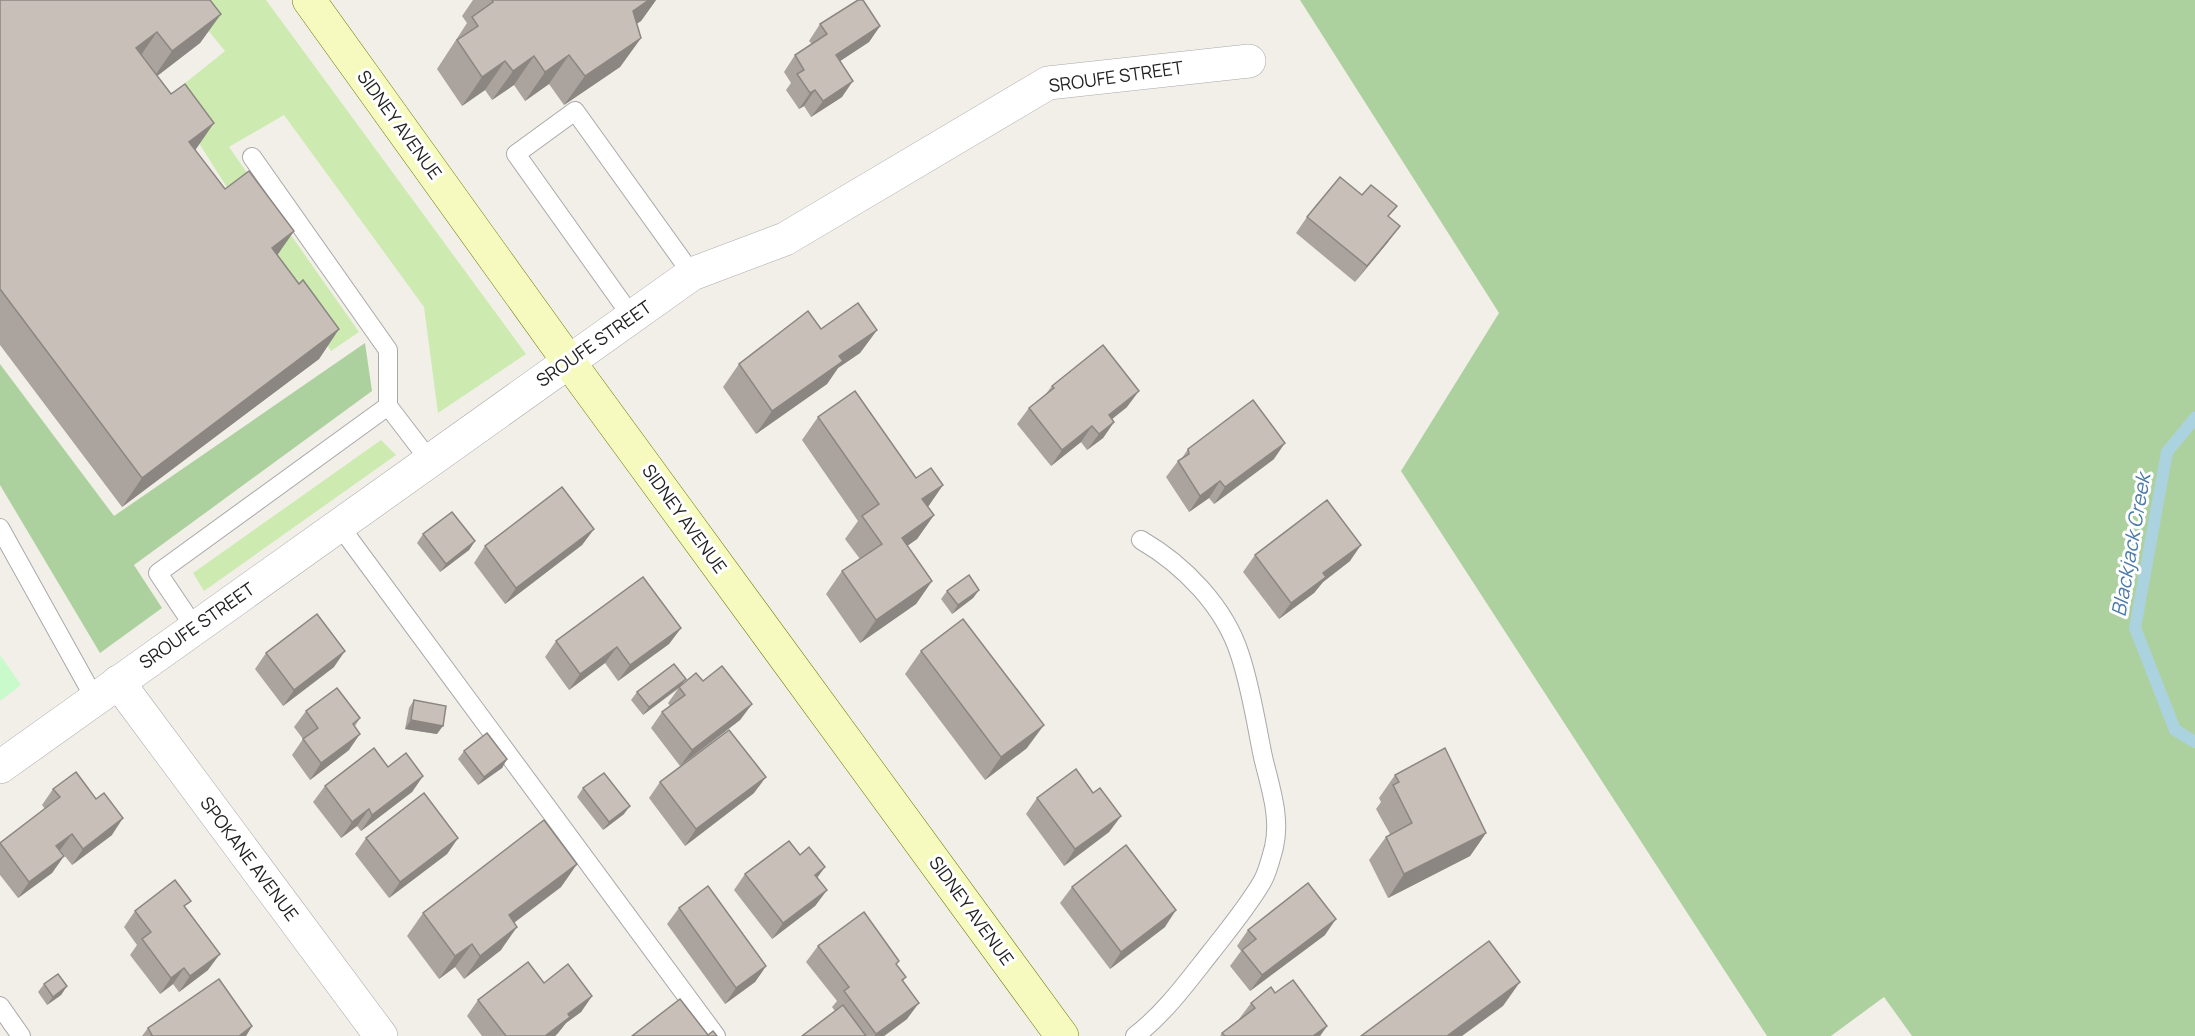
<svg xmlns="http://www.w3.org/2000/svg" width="2195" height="1036" font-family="Manrope,sans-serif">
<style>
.grass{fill:#cdebb0}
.forest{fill:#add19e}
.park{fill:#c8facc}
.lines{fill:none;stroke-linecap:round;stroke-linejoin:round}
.stream{stroke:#aad3df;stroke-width:12}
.lane-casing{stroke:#a9a9a9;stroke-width:20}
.street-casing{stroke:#a9a9a9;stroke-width:34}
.secondary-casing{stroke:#707d05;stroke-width:34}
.lane{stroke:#fff;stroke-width:18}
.street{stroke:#fff;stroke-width:33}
.secondary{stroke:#f7fabf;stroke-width:33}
.wall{fill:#aba49e}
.shaded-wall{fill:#8b8681}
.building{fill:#c7bfb8;stroke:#8b8681;stroke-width:1.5}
.labels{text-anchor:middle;stroke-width:6;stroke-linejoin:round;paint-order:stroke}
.street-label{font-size:18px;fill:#222;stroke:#fff}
.water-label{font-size:20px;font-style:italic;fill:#4a7aab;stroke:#fff}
</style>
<rect width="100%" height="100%" fill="#f2efe9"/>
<g class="grass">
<polygon points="183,0 266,0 526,354 438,413 424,307 284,115 229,147 359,332 331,351 169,96 225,51"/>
<polygon points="381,440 396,455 204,591 193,573"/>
</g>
<g class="forest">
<polygon points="1300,0 2195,0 2195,1036 1912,1036 1884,997 1831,1036 1767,1036 1401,471 1499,313"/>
<polygon points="365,343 372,391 134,565 162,608 100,653 0,485 0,364 114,516"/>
</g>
<polygon class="park" points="0,655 21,685 0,701"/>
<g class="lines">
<polyline class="stream" points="2195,418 2167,452 2135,628 2175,730 2195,742"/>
<g class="lane-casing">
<g id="lane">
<polyline points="252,157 388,350 388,406 430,461"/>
<polyline points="632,317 516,154 575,111 692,274"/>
<polyline points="339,525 716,1036"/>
<polyline points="0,528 95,699"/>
<polyline points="195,628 158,573 388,406"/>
<polyline points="0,1006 21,1036"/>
<path d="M1135 1036C1165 1013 1188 981 1211 952 1229 929 1248 906 1262 882 1268 872 1271 858 1274 847 1281 817 1270 787 1263 757 1256 723 1251 688 1240 655 1225 607 1184 565 1141 540"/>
</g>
</g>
<g class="street-casing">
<g id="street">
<polyline points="118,682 381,1036"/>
<polyline points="0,767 692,274 785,239 1048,83 1249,61"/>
</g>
</g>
<g class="secondary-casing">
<polyline id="secondary" points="309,0 569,362 1062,1036"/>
</g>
<use href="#lane" class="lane"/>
<use href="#street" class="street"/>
<use href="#secondary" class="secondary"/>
</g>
<g class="wall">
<polygon points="0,0 221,14 200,43 157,76 195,150 225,189 294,231 277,255 299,284 339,329 319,359 122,507 0,345"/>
<polygon points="473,0 656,0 641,21 636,24 641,38 620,67 564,105 549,84 525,101 514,85 492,100 485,90 462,106 437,69 467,23 462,16"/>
<polygon points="820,24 880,26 869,42 840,61 842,97 811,117 804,106 799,109 786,90 791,83 784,72 795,55 812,44 809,41"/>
<polygon points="1307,217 1389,217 1388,242 1355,282 1296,233"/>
<polygon points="821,329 877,330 860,353 838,368 827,384 756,434 723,387 739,364"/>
<polygon points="1052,386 1127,407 1112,419 1114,422 1103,438 1087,450 1081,442 1051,466 1017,424 1029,408 1045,395"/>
<polygon points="818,417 916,478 943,485 928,507 934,515 917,539 907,546 932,581 916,604 860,643 826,594 842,571 860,559 845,539 858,521 802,440"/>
<polygon points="1188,449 1274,459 1214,504 1209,498 1189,512 1166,477 1178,461 1182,458"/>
<polygon points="594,529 582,545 505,604 474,563 485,546"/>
<polygon points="423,534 475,541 469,550 440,572 417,543"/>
<polygon points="1255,555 1350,561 1323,582 1314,593 1279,619 1243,572"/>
<polygon points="979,590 973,598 952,614 941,599 947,591"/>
<polygon points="681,628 669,644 618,681 605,663 569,690 545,657 556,641"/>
<polygon points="921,651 1027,748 985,780 905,674"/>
<polygon points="266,653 334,667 283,706 255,669"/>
<polygon points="703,681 752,704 740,720 680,766 651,728 662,712 670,706 668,703 678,689 643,715 631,700 637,692"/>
<polygon points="414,700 437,734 405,729 409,708"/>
<polygon points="306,711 360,718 355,726 349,750 310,780 292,755 303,739 294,727"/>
<polygon points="464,751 507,759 502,768 478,785 458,759"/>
<polygon points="1395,775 1486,833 1470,856 1388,898 1369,860 1386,837 1390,834 1376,809 1381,802 1379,798"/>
<polygon points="423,776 412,792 361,831 357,826 341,838 313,802 325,786"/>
<polygon points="660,782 754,793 685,846 649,798"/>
<polygon points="583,788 624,814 603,830 577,797"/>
<polygon points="53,789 112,835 72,865 60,850 59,850 64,856 52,873 18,898 0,875 0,843 45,809 42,805"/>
<polygon points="1093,793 1121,816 1109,832 1064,866 1026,814 1037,798"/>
<polygon points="366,838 458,838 447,854 389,898 355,854"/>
<polygon points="800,855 825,867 817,878 827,890 815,906 772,939 734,890 745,874"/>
<polygon points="577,864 561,887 514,922 501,950 464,979 455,967 439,979 407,936 423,913"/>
<polygon points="1072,887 1165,927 1110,969 1060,903"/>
<polygon points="679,908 766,966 755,982 725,1004 667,924"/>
<polygon points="185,909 208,970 179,992 173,984 160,994 130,955 137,945 124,927 135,911"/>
<polygon points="1248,930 1325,935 1250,991 1230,966 1241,951 1237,946"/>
<polygon points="818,946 897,965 906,977 903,981 907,1019 884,1036 802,1036 835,1011 832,1007 837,1001 806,962"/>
<polygon points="544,983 592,996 581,1012 566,1023 558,1033 555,1036 482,1036 467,1016 478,1000"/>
<polygon points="44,984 67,986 61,995 47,1005 38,992"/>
<polygon points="1275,993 1327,1026 1320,1036 1220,1036 1222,1033 1240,1019 1239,1019 1251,1003"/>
<polygon points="252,1026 246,1036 142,1036 148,1028"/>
</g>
<g class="shaded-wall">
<polygon points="649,0 656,0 641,21 612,40 633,11"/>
<polygon points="221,14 200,43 152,80 172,51"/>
<polygon points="880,26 869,42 825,71 836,55"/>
<polygon points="157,32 137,61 136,48"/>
<polygon points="641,38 620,67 564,105 585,76"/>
<polygon points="569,55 549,84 525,101 545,72"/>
<polygon points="534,56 514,85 492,100 513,71"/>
<polygon points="505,61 485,90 462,106 482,77"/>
<polygon points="853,81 842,97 811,117 823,101"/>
<polygon points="815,90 804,106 799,109 810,93"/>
<polygon points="214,123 194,152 189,142"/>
<polygon points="1400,226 1388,242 1355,282 1367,266"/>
<polygon points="294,231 274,260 272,248"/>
<polygon points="339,329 319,359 122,507 142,478"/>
<polygon points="877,330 860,353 838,368 827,384 756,434 772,411 839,356"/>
<polygon points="1139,391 1127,407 1097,431 1109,415"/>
<polygon points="1114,422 1103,438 1087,450 1099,434"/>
<polygon points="1092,426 1081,442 1051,466 1062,450"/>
<polygon points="1285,443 1274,459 1214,504 1225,487"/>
<polygon points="1220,481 1209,498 1189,512 1200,496"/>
<polygon points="943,485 927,508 922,499"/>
<polygon points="934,515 917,539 886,561 902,538"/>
<polygon points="594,529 582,545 505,604 516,588"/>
<polygon points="475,541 469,550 440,572 446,564"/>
<polygon points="1361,545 1350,561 1323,582 1314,593 1279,619 1291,603 1323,573"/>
<polygon points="932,581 916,604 860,643 876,620"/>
<polygon points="979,590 973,598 952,614 958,605"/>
<polygon points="681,628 669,644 618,681 630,665"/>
<polygon points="617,647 605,663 569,690 580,674"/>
<polygon points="345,651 334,667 283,706 294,690"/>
<polygon points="686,679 680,687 679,687 643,715 649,707"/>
<polygon points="752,704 740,720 680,766 692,750"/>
<polygon points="411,720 443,726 437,734 405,729"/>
<polygon points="1044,725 1027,748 985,780 1001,757"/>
<polygon points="360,734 349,750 310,780 321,763"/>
<polygon points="507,759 502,768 478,785 484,777"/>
<polygon points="423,776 412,792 361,831 372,815"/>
<polygon points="766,777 754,793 685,846 696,829"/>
<polygon points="630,806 624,814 603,830 609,822"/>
<polygon points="369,809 357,826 341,838 352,822"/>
<polygon points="1121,816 1109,832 1064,866 1075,849"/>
<polygon points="123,818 112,835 72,865 83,849"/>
<polygon points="1486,833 1470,856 1388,898 1404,874"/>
<polygon points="72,834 60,850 44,862 56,846"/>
<polygon points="458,838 447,854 389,898 400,882"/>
<polygon points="64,856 52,873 18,898 29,882"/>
<polygon points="577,864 561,887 493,939 509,915"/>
<polygon points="825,867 813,883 815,875"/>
<polygon points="827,890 815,906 772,939 783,923"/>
<polygon points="1176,910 1165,927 1110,969 1121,952"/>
<polygon points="1336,919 1325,935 1250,991 1262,975"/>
<polygon points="517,927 501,950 464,979 480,956"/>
<polygon points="472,944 455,967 439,979 455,956"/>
<polygon points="220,954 208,970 179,992 190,976"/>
<polygon points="766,966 755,982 725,1004 736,988"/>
<polygon points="184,968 173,984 160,994 171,978"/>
<polygon points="1520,982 1503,1006 1462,1036 1447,1036"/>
<polygon points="67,986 61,995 47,1005 53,997"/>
<polygon points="592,996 581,1012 566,1023 558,1033 555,1036 545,1036 568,1014"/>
<polygon points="919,1003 907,1019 884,1036 874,1036"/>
<polygon points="252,1026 246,1036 239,1036"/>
<polygon points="1327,1026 1320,1036 1313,1036"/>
</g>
<g class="building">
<polygon points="0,0 210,0 221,14 172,51 157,32 136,48 171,94 185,84 214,123 189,142 225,189 249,171 294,231 272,248 299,284 303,280 339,329 142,478 0,289"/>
<polygon points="492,0 649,0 633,11 641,38 585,76 569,55 545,72 534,56 513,71 505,61 482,77 457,40 478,26 472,17 493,2"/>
<polygon points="858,0 863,0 880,26 836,55 853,81 823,101 815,90 810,93 797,74 804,70 795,55 827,34 820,24"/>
<polygon points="1340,177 1362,195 1371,185 1397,206 1388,216 1400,226 1367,266 1307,217"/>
<polygon points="858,303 877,330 839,356 843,361 772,411 739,364 808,311 821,329"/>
<polygon points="1103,345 1139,391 1109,415 1114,422 1099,434 1092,426 1062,450 1029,408 1054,388 1052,386"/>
<polygon points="855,391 916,478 931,468 943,485 922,499 934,515 902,538 932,581 876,620 842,571 882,544 862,516 879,504 818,417"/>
<polygon points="1253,400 1285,443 1225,487 1220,481 1200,496 1178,461 1189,454 1188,449"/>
<polygon points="562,487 594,529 516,588 485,546"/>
<polygon points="1327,500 1361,545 1323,573 1326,577 1291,603 1255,555"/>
<polygon points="452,512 475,541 446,564 423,534"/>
<polygon points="969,575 979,590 958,605 947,591"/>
<polygon points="643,577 681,628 630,665 617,647 580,674 556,641"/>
<polygon points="317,614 345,651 294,690 266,653"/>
<polygon points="963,619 1044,725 1001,757 921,651"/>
<polygon points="674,664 686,679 649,707 637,692"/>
<polygon points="722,666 752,704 692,750 662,712 685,695 679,687 696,673 703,681"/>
<polygon points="337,688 360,718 353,724 360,734 321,763 303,739 318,728 306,711"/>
<polygon points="414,700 446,706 443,726 411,720"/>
<polygon points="729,730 766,777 696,829 660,782"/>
<polygon points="487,733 507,759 484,777 464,751"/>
<polygon points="374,748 388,767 406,753 423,776 372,815 369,809 352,822 325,786"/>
<polygon points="1445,748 1486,833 1404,874 1386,837 1412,823 1393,785 1399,782 1395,775"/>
<polygon points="1076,769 1093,793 1100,788 1121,816 1075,849 1037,798"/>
<polygon points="76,772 96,799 104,793 123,818 83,849 72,834 56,846 64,856 29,882 0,843 60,797 53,789"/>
<polygon points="604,773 630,806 609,822 583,788"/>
<polygon points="424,793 458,838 400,882 366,838"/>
<polygon points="544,820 577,864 509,915 517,927 480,956 472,944 455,956 423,913"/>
<polygon points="789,841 800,855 809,847 825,867 815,875 827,890 783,923 745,874"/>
<polygon points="1126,845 1176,910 1121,952 1072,887"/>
<polygon points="175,880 191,901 184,906 220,954 190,976 184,968 171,978 142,939 151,932 135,911"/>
<polygon points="1308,883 1336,919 1262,975 1242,950 1256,939 1248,930"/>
<polygon points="708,886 766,966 736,988 679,908"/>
<polygon points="864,912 899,961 896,964 906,977 902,980 919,1003 876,1034 844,991 849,987 818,946"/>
<polygon points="1489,941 1520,982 1447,1036 1361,1036"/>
<polygon points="528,962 544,983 568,964 592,996 568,1014 570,1017 545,1036 506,1036 478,1000"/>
<polygon points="58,974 67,986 53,997 44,984"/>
<polygon points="219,979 252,1026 239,1036 151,1036 152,1035 148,1028"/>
<polygon points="1293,980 1327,1026 1313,1036 1225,1036 1222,1033 1255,1008 1251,1003 1271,987 1275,993"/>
<polygon points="680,999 708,1035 713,1031 717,1036 632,1036"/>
<polygon points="843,1005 866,1036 802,1036"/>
</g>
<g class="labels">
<g class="street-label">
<text transform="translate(1116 77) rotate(-8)" y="6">SROUFE STREET</text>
<text transform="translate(399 125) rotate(54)" y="6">SIDNEY AVENUE</text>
<text transform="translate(594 344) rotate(-35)" y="6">SROUFE STREET</text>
<text transform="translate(684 519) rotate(54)" y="6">SIDNEY AVENUE</text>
<text transform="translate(197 626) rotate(-35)" y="6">SROUFE STREET</text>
<text transform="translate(249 859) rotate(53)" y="6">SPOKANE AVENUE</text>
<text transform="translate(971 911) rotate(54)" y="6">SIDNEY AVENUE</text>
</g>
<g class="water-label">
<text transform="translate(2131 545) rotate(-80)" y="7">Blackjack Creek</text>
</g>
</g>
</svg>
